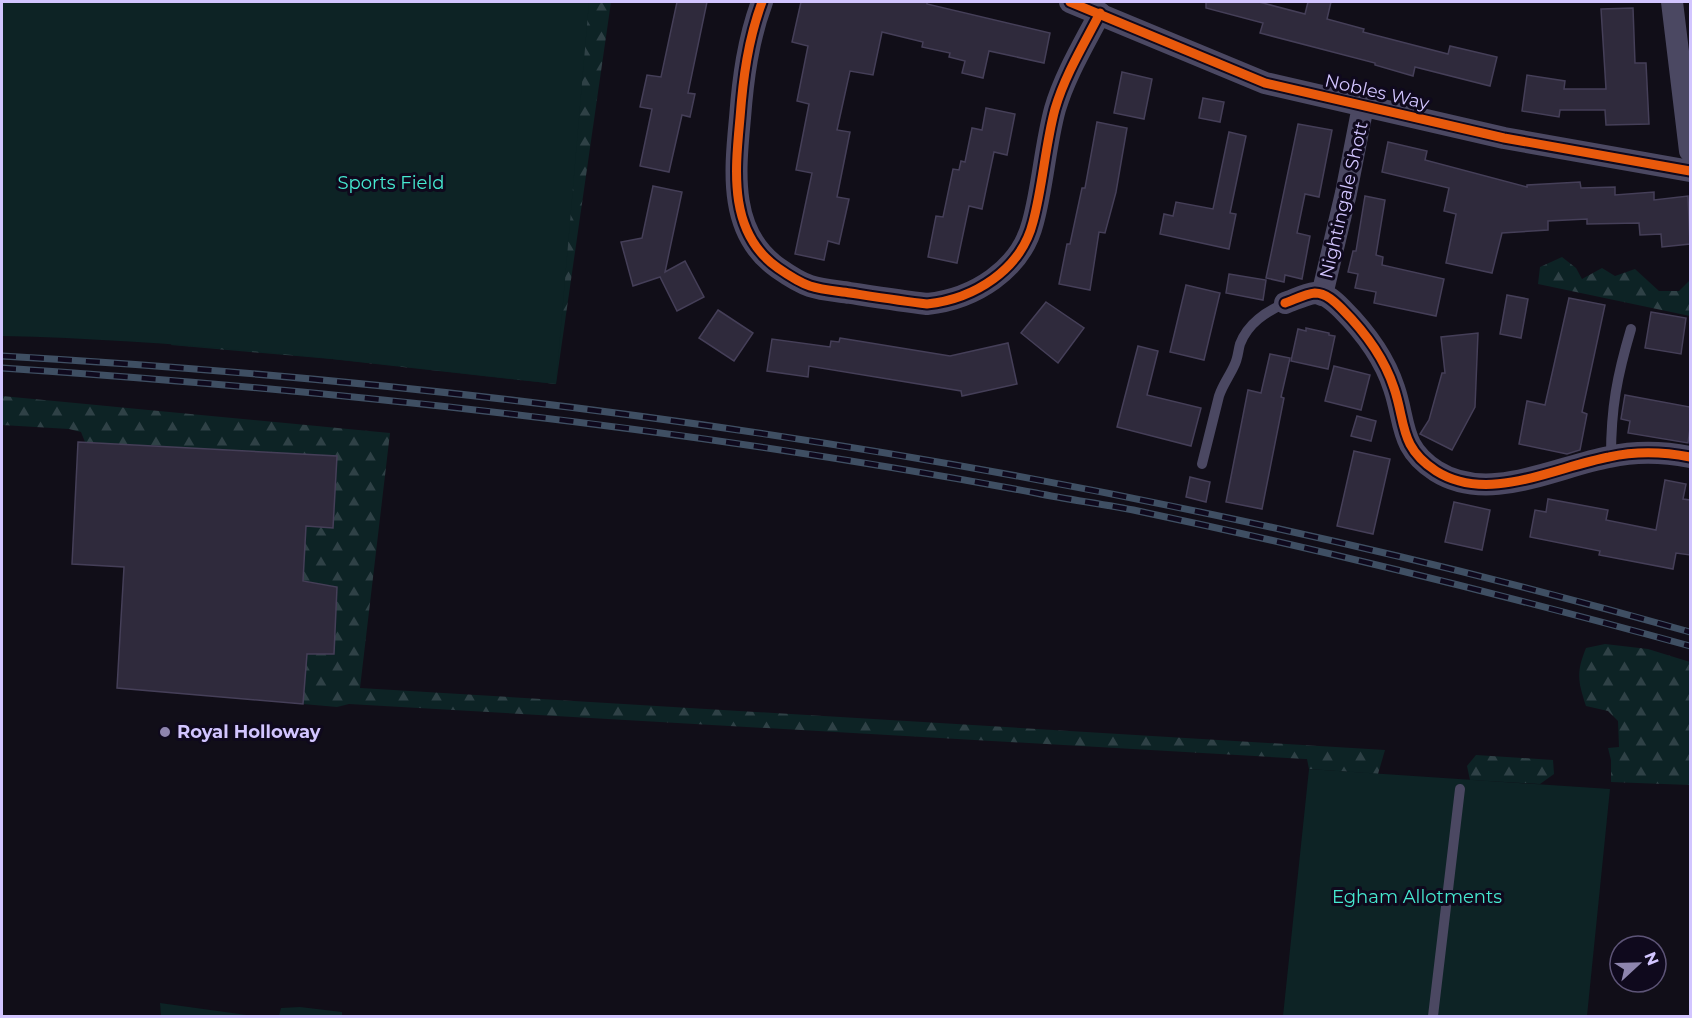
<svg xmlns="http://www.w3.org/2000/svg" width="1692" height="1018" font-family="Montserrat,sans-serif">
<style>
.forest{fill:url(#forest-firs)}
.green{fill:#0d2325}
.building{fill:#2f2a3c;stroke:#453f58;stroke-width:1.5}
.lines{fill:none;stroke-linecap:round;stroke-linejoin:round}
.service{stroke:#4b4862;stroke-width:10}
.minor{stroke:#4b4862;stroke-width:22}
.rail-casing{stroke:#3f4f63;stroke-width:7}
.rail{stroke:#0f091d;stroke-width:4.5;stroke-dasharray:14;stroke-linecap:butt}
.cycleway-casing{stroke:#0f091d;stroke-width:13}
.cycleway{stroke:#e8590c;stroke-width:9}
.poi-dot{fill:#8e85ae;stroke:#0f091d;stroke-width:2}
.labels{text-anchor:middle;stroke-width:6;stroke-linejoin:round;paint-order:stroke}
.street-label{font-size:18px;fill:#d2c5ff;stroke:#0f091d}
.park-label{font-size:18px;fill:#46ead1;stroke:#0f091d}
.poi-label{font-size:18px;font-weight:bold;fill:#d2c5ff;stroke:#0f091d;text-anchor:start}
</style>
<defs>
<pattern id="forest-firs" width="22" height="20" patternUnits="userSpaceOnUse" patternTransform="scale(1.5)"><rect width="22" height="20" fill="#0d2325"/><path d="M5 1l3.5 6h-7zM16 11l3.5 6h-7z" fill="#2f4146"/></pattern>
</defs>
<rect width="100%" height="100%" fill="#110e18"/>
<g class="forest">
<polygon points="589,2 611,2 556,384 331,359 171,345 180,327"/>
<polygon points="1562,257 1576,268 1582,279 1602,268 1615,276 1635,269 1659,291 1679,291 1690,280 1690,316 1538,284 1540,267"/>
<polygon points="2,396 390,433 360,688 1385,750 1378,774 1309,769 1307,759 1305,759 349,704 337,707 303,704 307,654 334,654 337,588 303,581 306,526 333,528 337,456 85,442 81,432 69,429 2,425"/>
<path d="M1605 644 1648 649 1690 662V785L1611 782V760L1608 748 1619 747 1618 721 1608 711 1586 706C1578 681 1576 673 1586 648Z"/>
<polygon points="1476,755 1553,760 1554,774 1540,784 1470,780 1467,766"/>
</g>
<g class="green">
<path d="M2 2H589L556 384C372 363 187 340 2 336Z"/>
<polygon points="1309,769 1610,789 1587,1016 1283,1016"/>
<polygon points="160,1003 254,1016 161,1016"/>
<polygon points="300,1007 342,1012 342,1016 279,1016 281,1008"/>
</g>
<g class="building">
<polygon points="677,2 707,2 688,93 695,94 690,117 682,115 669,172 640,166 652,109 640,107 647,75 661,77"/>
<polygon points="801,2 927,2 927,4 1050,33 1044,63 989,51 983,78 962,73 965,61 949,57 950,53 922,47 923,42 882,32 873,75 850,71 837,130 850,132 837,197 849,199 839,244 828,241 824,260 795,254 812,173 796,170 809,104 797,101 808,46 792,42"/>
<polygon points="1206,2 1259,2 1305,14 1308,2 1331,2 1327,19 1364,29 1363,32 1448,54 1450,46 1497,57 1490,86 1415,67 1413,76 1375,65 1375,63 1260,33 1263,23 1206,8"/>
<polygon points="1633,8 1635,63 1646,63 1649,124 1606,125 1605,110 1560,110 1559,117 1522,111 1527,75 1565,81 1564,89 1606,89 1601,9"/>
<polygon points="1122,72 1152,79 1144,119 1114,113"/>
<polygon points="1203,98 1224,102 1220,122 1199,118"/>
<polygon points="986,108 1015,114 1007,155 994,152 982,209 969,206 957,263 928,257 936,216 943,217 953,169 959,170 961,161 965,162 972,128 982,130"/>
<polygon points="1097,122 1127,128 1116,192 1105,233 1099,232 1090,290 1059,284 1067,244 1070,244 1082,188 1085,188"/>
<polygon points="1298,124 1332,130 1319,197 1305,194 1297,233 1310,236 1302,279 1285,275 1284,282 1266,278"/>
<polygon points="1229,132 1246,136 1230,213 1236,214 1229,249 1160,234 1164,214 1173,216 1176,202 1213,209"/>
<polygon points="1388,142 1427,151 1425,160 1527,187 1527,185 1580,182 1581,188 1615,187 1615,195 1654,192 1654,200 1688,196 1690,244 1662,247 1661,234 1640,235 1639,223 1587,224 1587,219 1548,221 1548,230 1502,233 1492,273 1446,263 1456,214 1444,211 1449,188 1382,172"/>
<polygon points="653,186 682,192 665,272 685,261 704,297 677,311 660,277 633,286 621,242 642,238"/>
<polygon points="1365,196 1385,200 1376,255 1383,257 1382,265 1444,279 1436,316 1374,303 1376,292 1355,288 1358,274 1348,272 1353,251 1356,251"/>
<polygon points="1229,274 1266,280 1263,300 1226,293"/>
<polygon points="1186,285 1220,293 1204,360 1170,352"/>
<polygon points="1507,295 1528,299 1521,338 1500,334"/>
<polygon points="1569,298 1605,305 1582,412 1587,414 1580,450 1567,454 1519,444 1527,401 1545,405"/>
<polygon points="1046,302 1084,328 1058,363 1021,333"/>
<polygon points="718,310 753,333 734,361 699,338"/>
<polygon points="1651,312 1686,318 1681,354 1645,348"/>
<polygon points="1306,328 1329,333 1329,335 1335,336 1328,369 1291,361 1298,329 1306,331"/>
<polygon points="1478,333 1475,407 1452,450 1420,434 1429,420 1442,373 1445,373 1441,337"/>
<polygon points="840,338 950,356 1008,343 1017,384 962,396 961,391 809,366 808,377 767,371 772,339 830,347 831,341 839,342"/>
<polygon points="1138,346 1158,351 1147,395 1201,408 1191,446 1117,427"/>
<polygon points="1270,354 1290,358 1281,397 1284,398 1262,509 1226,502 1248,390 1261,393"/>
<polygon points="1334,366 1370,375 1361,410 1325,401"/>
<polygon points="1625,395 1690,407 1690,428 1688,443 1628,433 1630,421 1621,419"/>
<polygon points="1357,416 1376,421 1371,441 1351,436"/>
<polygon points="78,442 337,456 333,528 306,526 303,581 337,587 334,654 307,654 303,704 117,688 124,567 72,564"/>
<polygon points="1354,451 1390,459 1373,534 1337,526"/>
<polygon points="1190,477 1210,482 1206,502 1186,497"/>
<polygon points="1665,480 1686,484 1683,499 1690,500 1690,555 1676,553 1673,569 1599,555 1600,551 1530,537 1535,510 1546,512 1548,499 1608,510 1606,520 1656,530"/>
<polygon points="1454,502 1490,510 1482,550 1445,542"/>
</g>
<g class="lines">
<g class="service">
<path d="M1611 456C1611 408 1617 376 1631 329"/>
<path d="M1202 464 1219 396C1223 384 1229 377 1234 366 1238 359 1238 351 1240 344 1248 323 1266 312 1285 303"/>
<polyline points="1433,1016 1460,789"/>
</g>
<g class="minor">
<path d="M762 2C748 40 743 78 740 118 735 171 728 233 778 268 788 275 798 282 810 286 822 290 837 291 850 293 876 297 901 301 927 304 974 299 1021 270 1033 222 1043 185 1045 146 1055 109 1065 75 1084 44 1100 13"/>
<polyline points="1070,2 1265,83 1504,138 1690,171"/>
<polyline points="1672,2 1690,151"/>
<polyline points="1322,295 1346,193 1363,106"/>
<path d="M1285 303C1294 300 1305 294 1315 293 1326 293 1335 302 1342 309 1365 332 1384 357 1394 388 1406 423 1399 447 1436 471 1488 504 1555 467 1609 457 1636 451 1664 452 1690 457"/>
</g>
<g class="rail-casing">
<g id="rail">
<path d="M2 356C572 388 1140 477 1690 632"/>
<path d="M2 368C349 391 694 429 1036 493 1070 500 1104 504 1138 511 1324 550 1508 596 1690 646"/>
</g>
</g>
<use href="#rail" class="rail"/>
<g class="cycleway-casing">
<g id="cycleway">
<path d="M762 2C748 40 743 78 740 118 735 171 728 233 778 268 788 275 798 282 810 286 822 290 837 291 850 293 876 297 901 301 927 304 974 299 1021 270 1033 222 1043 185 1045 146 1055 109 1065 75 1084 44 1100 13"/>
<polyline points="1070,2 1265,83 1504,138 1690,171"/>
<path d="M1285 303C1294 300 1305 294 1315 293 1326 293 1335 302 1342 309 1365 332 1384 357 1394 388 1406 423 1399 447 1436 471 1488 504 1555 467 1609 457 1636 451 1664 452 1690 457"/>
</g>
</g>
<use href="#cycleway" class="cycleway"/>
</g>
<circle class="poi-dot" cx="165" cy="732" r="6"/>
<g class="labels">
<g class="street-label">
<text transform="translate(1377 92) rotate(13)" y="6">Nobles Way</text>
<text transform="translate(1344 200) rotate(-77)" y="6">Nightingale Shott</text>
</g>
<g class="park-label">
<text x="391" y="189">Sports Field</text>
<text x="1417" y="903">Egham Allotments</text>
</g>
<g class="poi-label">
<text x="177" y="738">Royal Holloway</text>
</g>
</g>
<rect width="1692" height="1018" fill="none" stroke="#d2c5ff" stroke-width="6"/>
<g transform="translate(1638 964) rotate(68)"><circle r="28" fill="#0f091d" stroke="#5d5477" stroke-width="1.5"/>
<path d="M0-4.5L10 22L0 15L-10 22Z" fill="#8e85ae"/>
<text y="-9" font-size="16" font-weight="bold" text-anchor="middle" fill="#d2c5ff">N</text>
</g>
</svg>
